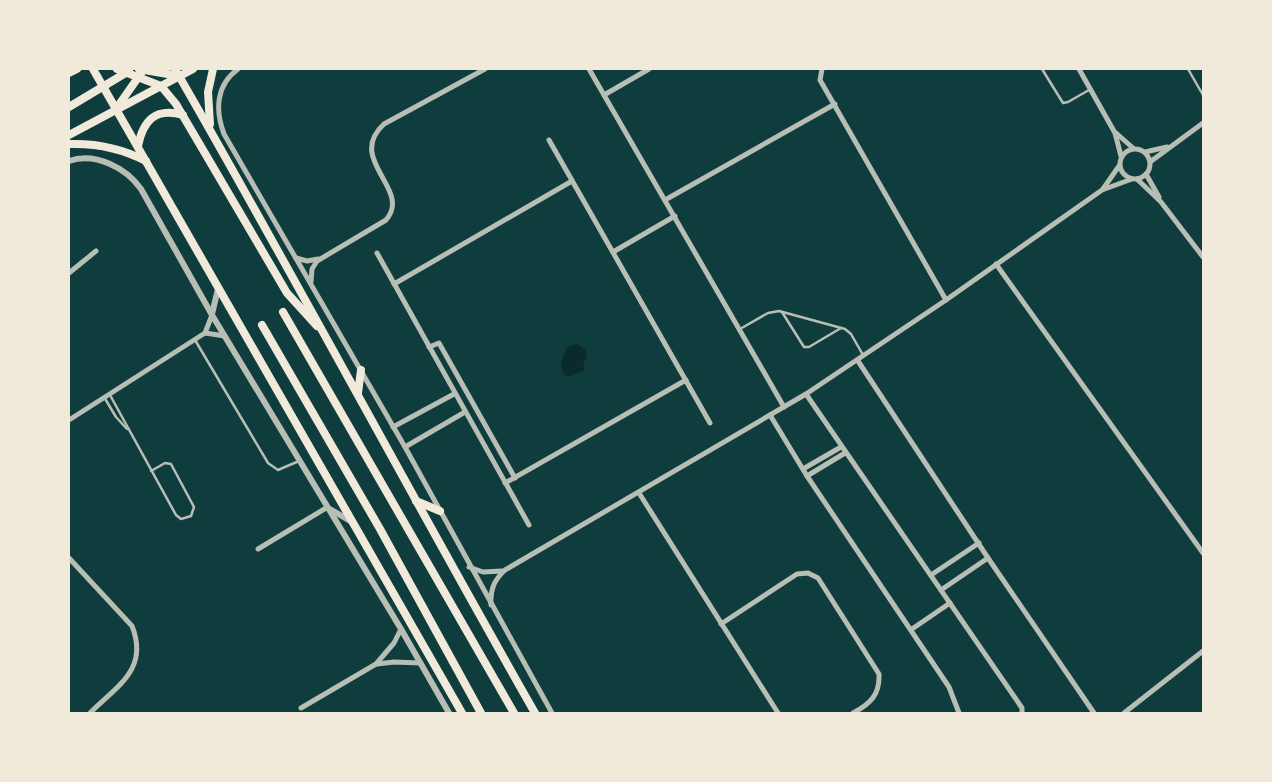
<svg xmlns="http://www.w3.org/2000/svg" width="1272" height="782" font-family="'DejaVu Sans',sans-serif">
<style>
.water{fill:#0a2a2b}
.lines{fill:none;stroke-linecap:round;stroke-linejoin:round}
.service{stroke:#b8beb3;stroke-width:2.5}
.minor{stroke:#b8beb3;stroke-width:5}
.tertiary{stroke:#b8beb3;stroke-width:6}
.primary{stroke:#f1e9da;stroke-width:8}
</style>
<rect width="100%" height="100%" fill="#0f3d3e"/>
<polygon class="water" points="577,344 586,350 587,357 583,363 585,370 569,377 563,374 561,363 567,347"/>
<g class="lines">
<g class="service">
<polyline points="1042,69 1063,103 1068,102 1089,90"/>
<polyline points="1188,69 1203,95"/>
<polyline points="782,312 804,347 809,347 841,328"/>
<polyline points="740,329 768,313 779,311 845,329 851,334 863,355"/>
<polyline points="195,340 268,463 278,470 299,461"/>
<polyline points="110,395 176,515 181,519 191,516 194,507 171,464 165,463 151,471"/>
<polyline points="104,397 116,417 127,429"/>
</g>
<g class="minor">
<path d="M238 69C216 85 215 110 224 134L405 447 552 713"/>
<polyline points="589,69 784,407"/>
<polyline points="822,69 820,80 946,300"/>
<polyline points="1079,69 1115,133 1121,156"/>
<polyline points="604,95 649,69"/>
<polyline points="1116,133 1133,148"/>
<polyline points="549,140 710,423"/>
<circle cx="1135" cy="164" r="15"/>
<polyline points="1145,152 1167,147"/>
<polyline points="1150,162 1203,123"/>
<polyline points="1146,174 1159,197"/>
<polyline points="1137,179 1161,202 1203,257"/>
<polyline points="1103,189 1119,166"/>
<polyline points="665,200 835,104"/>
<polyline points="613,252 675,216"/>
<polyline points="377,253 529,525"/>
<polyline points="296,258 307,261 318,259"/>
<polyline points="996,264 1203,553"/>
<polyline points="69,273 96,251"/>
<path d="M311 282 312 269 317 261 386 220C413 189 345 160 384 124L485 69"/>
<polyline points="394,284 572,181"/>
<polyline points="205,333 225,336"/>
<polyline points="429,347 439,343 515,478"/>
<polyline points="858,361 988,558 1094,713"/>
<polyline points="806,394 1022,708 1022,713"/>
<polyline points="770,415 807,476 949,687 959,713"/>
<polyline points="69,420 205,333 212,315"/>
<polyline points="393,427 454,394"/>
<polyline points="405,447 465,412"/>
<polyline points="803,469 841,447"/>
<polyline points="807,476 845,453"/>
<polyline points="505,483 686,380"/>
<polyline points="639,493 778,713"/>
<polyline points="258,549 326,508"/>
<path d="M69 558 132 626C149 669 118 685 90 713"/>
<polyline points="469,567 483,572 502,571"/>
<polyline points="931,575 979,543"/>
<polyline points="941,590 988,558"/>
<path d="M491 605C490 590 494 580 505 570L806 394 946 300 1102 190 1132 179"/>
<path d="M721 624 797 574 808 573 818 578 879 674C880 695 870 704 853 713"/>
<polyline points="912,629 950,603"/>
<polyline points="377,664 394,662 420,663"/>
<polyline points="301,708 376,664 394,643 401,629"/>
<polyline points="1124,713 1203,651"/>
</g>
<g class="tertiary">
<path d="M69 161C96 152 126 168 141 189L212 315 401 629 449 713"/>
<polyline points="212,314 218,289"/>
<polyline points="328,508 352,522"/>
</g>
<g class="primary">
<polyline points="93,69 462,713"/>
<polyline points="117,69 161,86 176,104 287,293 317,326"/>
<polyline points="139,69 179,76"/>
<path d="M175 69C298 282 413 499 535 713"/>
<polyline points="69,73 77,69"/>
<polyline points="69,107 129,71"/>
<polyline points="116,109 144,69"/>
<polyline points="210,124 208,92 213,69"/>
<polyline points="69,135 193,69"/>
<path d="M69 144C97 143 121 148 146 161"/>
<path d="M138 146C143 121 155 107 183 115"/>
<polyline points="283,312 514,713"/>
<polyline points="262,325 380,529 481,713"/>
<polyline points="358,393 361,370"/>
<polyline points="416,501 440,511"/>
</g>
</g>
<rect width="1272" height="782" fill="none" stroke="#f1e9da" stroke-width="140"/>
</svg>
